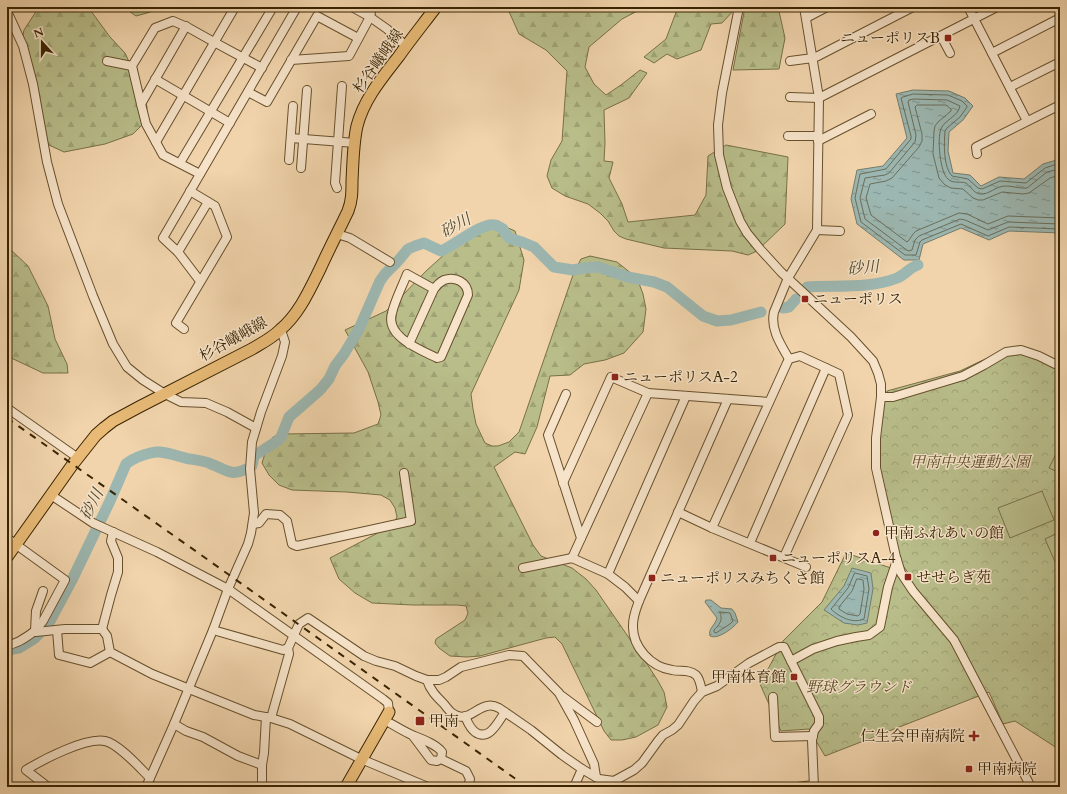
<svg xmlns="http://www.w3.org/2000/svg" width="1067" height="794" font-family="Cardo,'Noto Serif JP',serif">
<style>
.forest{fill:url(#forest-firs);stroke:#787046}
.park{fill:url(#park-crowns);stroke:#787046}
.pitch{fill:#b8bd8a;stroke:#787046}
.water{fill:url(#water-ripples);stroke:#747c6b}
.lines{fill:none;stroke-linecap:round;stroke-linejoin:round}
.shore{stroke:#6a6e5a;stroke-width:1}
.river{stroke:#9cb7b1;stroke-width:11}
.minor-casing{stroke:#67502c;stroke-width:10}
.major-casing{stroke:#392402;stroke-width:13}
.minor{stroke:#f6e3c9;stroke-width:8}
.major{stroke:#e8ba76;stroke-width:11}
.rail{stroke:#392402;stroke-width:2;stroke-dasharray:7 7;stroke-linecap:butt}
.poi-dot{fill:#8f2418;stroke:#f6e3c9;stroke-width:1.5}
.labels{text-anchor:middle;stroke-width:3;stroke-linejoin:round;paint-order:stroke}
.poi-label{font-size:15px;fill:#392402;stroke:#f6e3c9;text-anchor:start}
.street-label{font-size:15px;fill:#392402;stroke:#f6e3c9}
.park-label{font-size:15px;font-style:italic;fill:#594a24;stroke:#f6e3c9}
.water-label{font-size:16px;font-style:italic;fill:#52492e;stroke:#f6e3c9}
</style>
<defs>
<pattern id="forest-firs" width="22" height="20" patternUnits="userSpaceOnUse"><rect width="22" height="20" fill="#b8bd8a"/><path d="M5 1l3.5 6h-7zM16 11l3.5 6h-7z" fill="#9fa275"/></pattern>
<pattern id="park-crowns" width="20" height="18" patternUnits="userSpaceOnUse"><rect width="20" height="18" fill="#b8bd8a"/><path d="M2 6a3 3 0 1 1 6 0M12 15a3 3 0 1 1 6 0" fill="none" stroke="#9fa275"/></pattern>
<pattern id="water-ripples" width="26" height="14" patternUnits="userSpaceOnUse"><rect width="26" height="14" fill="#9cb7b1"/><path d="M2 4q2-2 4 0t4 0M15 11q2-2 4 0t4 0" fill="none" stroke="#80958e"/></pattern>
</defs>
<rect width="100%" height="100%" fill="#f1d4ac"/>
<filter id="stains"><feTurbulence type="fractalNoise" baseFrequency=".005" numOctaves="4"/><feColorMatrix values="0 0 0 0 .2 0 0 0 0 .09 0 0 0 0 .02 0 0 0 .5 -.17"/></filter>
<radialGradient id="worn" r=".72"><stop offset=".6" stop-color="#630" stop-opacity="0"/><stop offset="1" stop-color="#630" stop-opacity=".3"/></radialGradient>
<g class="forest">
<polygon points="39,7 88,7 110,37 125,53 143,92 147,107 146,121 133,134 105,144 64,152 49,145 39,132 22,41 24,30"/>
<polygon points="123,7 165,7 147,13 136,16"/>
<polygon points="507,7 645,7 622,19 589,47 585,67 594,84 606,95 621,85 640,70 647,73 629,98 604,110 605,143 604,161 613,162 609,178 622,204 628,222 695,215 706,195 708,156 726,145 788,157 785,224 757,251 748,255 732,251 664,248 626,239 619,236 614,231 608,221 600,213 588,204 565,196 552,188 547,176 551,160 562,141 567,71 546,50 519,34"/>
<polygon points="678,7 734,7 734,10 722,23 711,24 701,50 677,59 667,54 654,63 644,57 666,39"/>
<polygon points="745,7 778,7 785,38 779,69 733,70"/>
<polygon points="506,227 515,231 524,260 519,290 471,394 473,409 476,424 485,443 492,446 498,446 509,442 519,432 574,272 581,259 590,256 617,262 637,278 643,294 646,309 643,332 624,353 605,360 584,364 570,375 550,376 537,427 525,454 515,452 494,467 533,545 541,556 572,568 586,579 596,590 649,667 658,681 664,692 667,707 658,725 636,737 622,740 611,740 604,731 562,644 555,637 546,638 480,656 467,657 450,656 439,648 435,643 436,639 465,620 468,613 466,606 457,605 413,605 372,603 355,593 339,579 330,558 393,525 397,517 395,508 390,500 381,495 347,492 292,490 279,485 269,475 262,463 267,447 273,437 282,434 354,433 378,424 381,415 378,402 368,372 345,330 386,311 401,297 426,271 465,236 488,228"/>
<polygon points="7,248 10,249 28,266 48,306 55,339 67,364 68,373 43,373 7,356"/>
</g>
<polygon class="park" points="1020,348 1060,362 1060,750 1015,721 1003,724 989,692 825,756 809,729 781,731 760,684 783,641 822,602 846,553 909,574 901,563 880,469 879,436 882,404 887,391 960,371 1000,352"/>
<g class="pitch">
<polygon points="1060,446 1060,473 1049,468"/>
<polygon points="1042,491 1054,520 1010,538 998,508"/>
<polygon points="1060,532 1060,570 1059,571 1045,539"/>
</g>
<g class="water">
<polygon points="913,90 949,91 965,98 973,106 963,120 949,132 948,151 953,173 970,175 981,186 999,177 1024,179 1043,164 1060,159 1060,233 1009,231 989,240 961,228 923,244 919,260 904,260 857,224 851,199 857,170 883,166 907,138 896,94"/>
<polygon points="852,568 871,573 873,589 867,623 858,625 844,623 824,610 844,586"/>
<path d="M706 600H711L721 608 732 609 735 613 738 622C733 628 718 640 710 636 708 628 715 626 717 618L705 602Z"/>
</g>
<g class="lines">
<g class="shore">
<path d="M1060 163 1045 168 1026 183 1000 181 982 189 978 188 968 179 952 176C943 167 944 143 945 131L947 128 960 117 967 107V106L962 101 948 95 913 94 903 97 901 98 911 136V139L886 169 860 174 855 198 861 222 905 255H916L920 242 922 240 961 224 988 236 1009 227 1060 229"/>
<path d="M1060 169 1047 172 1027 188C1019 189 1008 184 1000 187 993 189 987 195 980 194 973 193 971 186 966 183 960 181 953 184 948 179 940 173 937 138 941 129 944 120 958 117 960 106L947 100 914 99 909 100 908 102 916 135 915 142 889 173 885 175 865 178 860 198 865 219 908 251 912 250 915 240 919 236 960 219 965 220 988 230 1008 222 1060 224"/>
<path d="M1060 175 1050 178 1029 193 1023 194 1002 192 983 200H978L973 198 963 189 951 188 945 185 939 178 933 154 934 131 935 126 938 122 951 111V109L946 105H917L915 107 922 134V141L919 147 892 178 886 181 870 184 866 198 871 215 907 242C910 240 912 234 916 231L959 213 967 214 988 224 1008 216 1060 218"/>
<path d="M855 573 867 576 869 589 864 619C853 624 839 617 831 609L848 588Z"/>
<polygon points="857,579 859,579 863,580 864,589 860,614 858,616 847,614 839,609 839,607 852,591"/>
<path d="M720 612 730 613 733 621 730 624 716 633 714 632V630C717 627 722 622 721 617 721 615 720 614 720 612Z"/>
</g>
<g class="river">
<path d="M807 287C836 285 870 289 897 278 905 275 910 267 918 265"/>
<polyline points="783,308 789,307 796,299"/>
<path d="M252 466 254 456 277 441 281 437 289 417 320 390 329 379 335 366 344 354 359 329 380 281 385 274 398 261 408 249 415 246 424 243 441 251C454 246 482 222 495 225 497 225 501 228 503 229L505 233 509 238 522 242 534 247 554 267 573 270 584 268 598 267 628 277 654 282 667 287 703 316 717 321 731 320 761 312"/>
<path d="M7 650 19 648 35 638 49 623 72 580 110 501 126 464C133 458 151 451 160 452 170 453 180 457 190 459 197 460 205 461 211 464 225 469 231 477 246 469"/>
</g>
<g class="minor-casing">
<g id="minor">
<polyline points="352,7 370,17 387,29 406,46"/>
<polyline points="739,7 722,93 718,125 719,155 727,188 740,221 747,233 760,249 781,272 851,337 873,361 878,373 881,384 881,397 876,438 876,468 896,557 901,573 913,591 954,640 1031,787"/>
<polyline points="968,7 1027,121"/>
<polyline points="7,11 23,46 33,84 47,162 58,204 93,296 113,344 127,367 143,380 165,394 181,402 206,403 227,412 256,428"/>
<polyline points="806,18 827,7"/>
<polyline points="941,36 950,53"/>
<polyline points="992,53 1060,18"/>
<polyline points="291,60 349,56 370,17 372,7"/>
<polyline points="107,61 132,66"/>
<polyline points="790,61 813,58 818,56 913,7"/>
<polyline points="155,79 230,123"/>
<polyline points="1010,87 1060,62"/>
<polyline points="248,92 267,102 317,16 358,38"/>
<polyline points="790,97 819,98 997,7"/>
<polyline points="141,104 186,26"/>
<polyline points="788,136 818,136"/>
<polyline points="291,138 355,143"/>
<polyline points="818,141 871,114"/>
<polyline points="156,142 235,7"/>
<polyline points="977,154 976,147 1060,105"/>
<polyline points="289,160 293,106"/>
<polyline points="180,163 273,7"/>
<polyline points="301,168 307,90"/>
<polyline points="200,174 163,155 146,124 141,104 132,66 155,28 173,21 189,28 214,42 262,68"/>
<polyline points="337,188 335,183 342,86"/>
<polyline points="817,230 840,231"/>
<polyline points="337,234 350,238 390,262"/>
<polyline points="178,252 208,202"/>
<polyline points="200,281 178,252 163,238 297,7"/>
<polyline points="184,329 176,323 227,237 215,206 190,191"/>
<path d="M409 344 434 289C437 285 440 282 444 280 455 276 468 282 468 295L441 357 437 358C421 350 385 337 392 313 395 300 402 287 407 274L434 289"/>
<path d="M789 359C781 345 770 329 774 312L788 278 817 230 819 98 804 7"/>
<polyline points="566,394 548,435 581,538"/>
<polyline points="881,397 893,397 963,376 984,365 1006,352 1021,350 1039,356 1055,364"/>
<polyline points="7,408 78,458"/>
<polyline points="563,483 611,377 648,393 769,402"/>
<polyline points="51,495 93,523 157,552 228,589 383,699 388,703 389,712"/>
<polyline points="678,512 712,528 806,567"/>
<polyline points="253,524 259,523 266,514 280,515 287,521 292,544 297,546 411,521 404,473"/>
<polyline points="712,528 787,363 789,359 800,356 839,374 848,415 784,557"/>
<polyline points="7,538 65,580 43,621 35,631"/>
<polyline points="750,543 826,368"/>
<polyline points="572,558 648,393"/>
<polyline points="523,568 572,558 608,574 686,396"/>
<polyline points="608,574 625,587 639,601"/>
<polyline points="102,629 111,595 118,572 118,558 111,541 113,532"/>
<polyline points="57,630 59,655 90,663 110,652"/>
<polyline points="213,630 283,650 288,648 299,624 308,618 364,656 376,661 395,666 416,676 427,680 439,680 446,677 461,667 509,655 523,656 559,693 574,720 594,764 596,777"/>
<polyline points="35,631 36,611 43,591"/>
<path d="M7 645C18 644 26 637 35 631L36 632 65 629H102L107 636 110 652 152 674 254 715 271 718 290 724 361 759 428 787"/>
<polyline points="791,661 813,649 837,641 856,637 869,635 880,627 888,587 897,560"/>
<path d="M427 680C430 690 436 696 443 703 446 706 448 710 452 713 466 724 475 708 487 706 491 705 495 706 499 708L531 730 562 755 582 769 599 779 614 781 634 770 642 763 658 741 663 735 672 730 678 725 694 701 702 692 717 686 749 663 779 647H784L819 717V724L814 731 812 740 814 787"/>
<path d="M702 692C701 686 700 679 696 675 689 669 680 672 672 670 651 667 632 647 633 625 633 616 636 609 639 601L728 399"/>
<polyline points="562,696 597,722"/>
<polyline points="773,697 775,737 813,736"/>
<path d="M465 716C468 723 469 727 475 732 489 742 498 722 505 712"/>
<polyline points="271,718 289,654 288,648"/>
<path d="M384 720C394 725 403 731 412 735 422 739 436 744 442 752L441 759 437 761 431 760 413 736"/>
<polyline points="174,724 186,731 203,737 238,756 262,765"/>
<polyline points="441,759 466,771 470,779 468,787"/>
<path d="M48 787 26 770C42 760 86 737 105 741 119 744 140 768 150 778"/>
<polyline points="146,787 174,724 213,630 228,589 248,544 251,533 254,513 250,469 252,442 261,412 282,356 285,342 281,330"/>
<polyline points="262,787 262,765 264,753 266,717"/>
<polyline points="574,787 582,769"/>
<polyline points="797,787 813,785"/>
</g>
</g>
<g class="major-casing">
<g id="major">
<path d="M7 557 73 464 96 435 104 428 113 421 139 407 252 349C262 343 272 338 280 330 299 314 309 291 320 269 329 249 339 230 348 211 352 201 352 192 352 181 353 163 353 144 357 126 364 99 382 78 399 56 411 39 424 23 436 7"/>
<polyline points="346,787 389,712"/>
</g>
</g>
<use href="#minor" class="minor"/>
<use href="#major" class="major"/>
<polyline class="rail" points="7,418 204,557 527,787"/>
</g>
<g class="poi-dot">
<rect x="944" y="34" width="8" height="8" rx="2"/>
<rect x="801" y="295" width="8" height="8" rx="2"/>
<rect x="611" y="373" width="8" height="8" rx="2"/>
<circle cx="876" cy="533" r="4"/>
<rect x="769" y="554" width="8" height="8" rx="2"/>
<rect x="904" y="573" width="8" height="8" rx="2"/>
<rect x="648" y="574" width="8" height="8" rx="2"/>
<rect x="790" y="673" width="8" height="8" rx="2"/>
<rect x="415" y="716" width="10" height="10" rx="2"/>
<path d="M972 730h4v4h4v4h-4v4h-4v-4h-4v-4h4z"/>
<rect x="965" y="765" width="8" height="8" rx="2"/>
</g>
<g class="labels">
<g class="poi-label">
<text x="940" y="43" text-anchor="end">ニューポリスB</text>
<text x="813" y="304">ニューポリス</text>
<text x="623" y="382">ニューポリスA-2</text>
<text x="884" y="538">甲南ふれあいの館</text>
<text x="781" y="563">ニューポリスA-4</text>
<text x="916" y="582">せせらぎ苑</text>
<text x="660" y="583">ニューポリスみちくさ館</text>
<text x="786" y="682" text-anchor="end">甲南体育館</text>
<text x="429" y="726">甲南</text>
<text x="965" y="741" text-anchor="end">仁生会甲南病院</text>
<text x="977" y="774">甲南病院</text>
</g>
<g class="street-label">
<text transform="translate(378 61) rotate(-55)" y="5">杉谷嶬峨線</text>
<text transform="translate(233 339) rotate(-29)" y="5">杉谷嶬峨線</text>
</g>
<g class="park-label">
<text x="970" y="467">甲南中央運動公園</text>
<text x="859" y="692">野球グラウンド</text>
</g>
<g class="water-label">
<text transform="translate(455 225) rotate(-29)" y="6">砂川</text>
<text transform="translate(863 267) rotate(-5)" y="6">砂川</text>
<text transform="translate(91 504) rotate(-63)" y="6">砂川</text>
</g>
</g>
<rect width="1067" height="794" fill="none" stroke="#f1d4ac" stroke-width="24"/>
<rect x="8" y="8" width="1051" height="778" fill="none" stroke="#392402" stroke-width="2"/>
<rect x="12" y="12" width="1043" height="770" fill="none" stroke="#392402"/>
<g transform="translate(42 42) rotate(339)" stroke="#f6e3c9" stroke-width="3" paint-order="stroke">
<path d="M0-3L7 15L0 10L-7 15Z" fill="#392402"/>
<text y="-6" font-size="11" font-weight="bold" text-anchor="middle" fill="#392402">N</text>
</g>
<rect width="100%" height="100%" filter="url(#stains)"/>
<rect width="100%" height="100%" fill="url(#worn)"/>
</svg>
